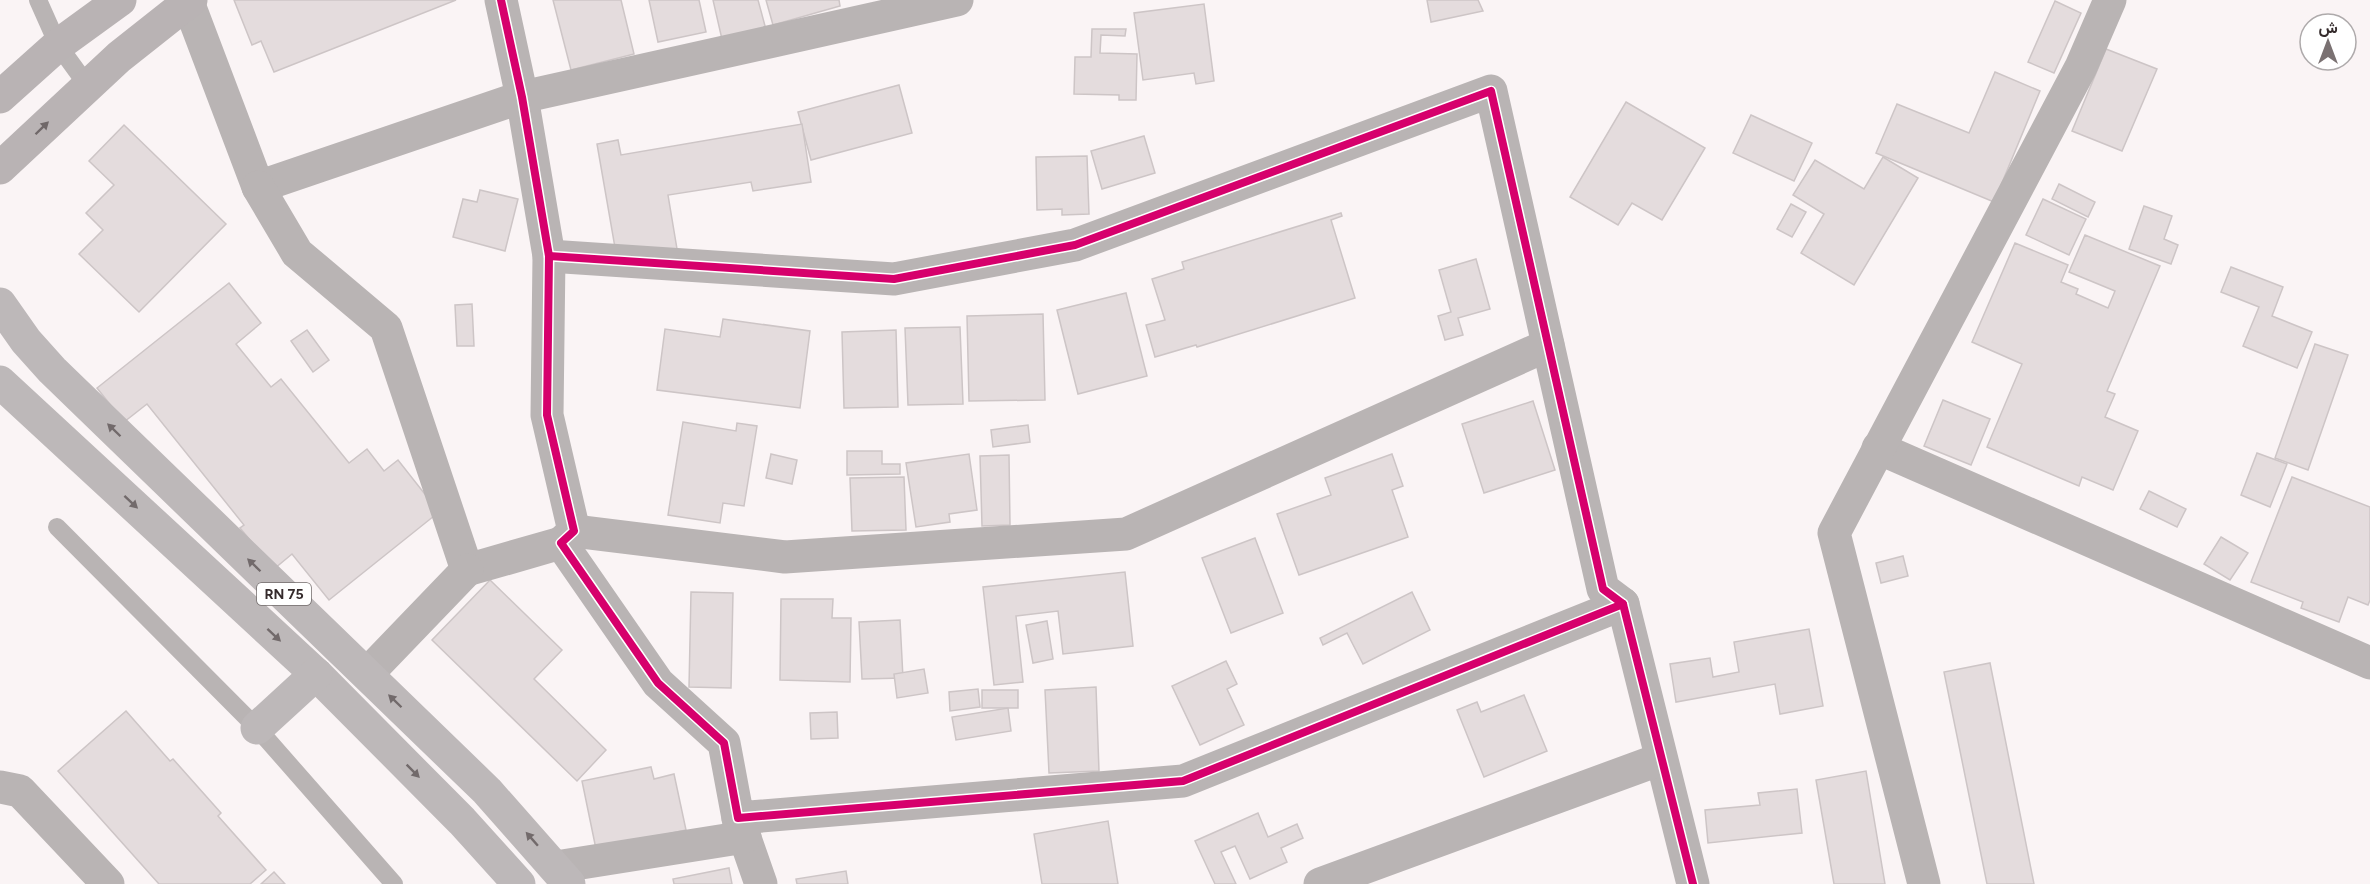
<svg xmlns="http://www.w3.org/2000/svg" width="2370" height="884" font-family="Figtree,Vazirmatn,sans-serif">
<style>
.building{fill:#e4dcdd;stroke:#cdc5c6;stroke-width:1.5}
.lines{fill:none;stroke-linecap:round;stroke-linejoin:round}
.lane{stroke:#b9b4b4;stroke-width:18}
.street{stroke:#b9b4b4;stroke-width:33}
.secondary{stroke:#b9b3b4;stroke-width:33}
.primary{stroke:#bdb8b9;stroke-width:33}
.cycleway-casing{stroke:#fff;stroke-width:11}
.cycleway{stroke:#d6006c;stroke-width:8}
.oneway{fill:#706869}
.oneway2{fill:#726a6b}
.labels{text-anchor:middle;stroke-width:4.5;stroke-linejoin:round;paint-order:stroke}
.shield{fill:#fff;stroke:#726b6b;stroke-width:1.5}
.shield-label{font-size:14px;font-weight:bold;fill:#352b2c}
</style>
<rect width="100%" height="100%" fill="#faf4f5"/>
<g class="building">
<polygon points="234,0 456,0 274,72 261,41 252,45"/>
<polygon points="553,0 621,0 634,54 571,70"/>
<polygon points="649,0 699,0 706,32 658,42"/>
<polygon points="713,0 758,0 768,37 724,48"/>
<polygon points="766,0 839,0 840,6 773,25"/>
<polygon points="1427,0 1478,0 1483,11 1431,22"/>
<polygon points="2055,1 2081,13 2054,73 2028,62"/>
<polygon points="1204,4 1214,81 1196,84 1194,73 1143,80 1134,13"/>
<polygon points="1092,29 1126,29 1125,36 1101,35 1100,53 1137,54 1136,100 1119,100 1119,95 1074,94 1075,57 1091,57"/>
<polygon points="2106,49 2157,69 2122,151 2072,131"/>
<polygon points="1995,72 2040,91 1994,202 1876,153 1897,104 1969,133"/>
<polygon points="899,85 912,133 811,160 798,112"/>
<polygon points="1626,102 1705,148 1662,220 1632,203 1618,225 1570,197"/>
<polygon points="1751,115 1812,143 1794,181 1733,153"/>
<polygon points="802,124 811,182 753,191 751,182 668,195 677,249 617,259 597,144 618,140 621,155"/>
<polygon points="124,125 226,224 139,312 79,254 103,230 86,213 114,185 89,161"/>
<polygon points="1144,136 1155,173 1102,189 1091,151"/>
<polygon points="1087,156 1089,214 1062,215 1062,209 1037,210 1036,157"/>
<polygon points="1883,157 1918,178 1854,285 1801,253 1824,214 1793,195 1815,160 1864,189"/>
<polygon points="2059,184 2095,202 2088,217 2052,199"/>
<polygon points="480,190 518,199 505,251 453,237 463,199 477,202"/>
<polygon points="2043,199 2086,219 2069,255 2026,235"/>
<polygon points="1791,204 1806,212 1792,237 1777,229"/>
<polygon points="2144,206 2172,216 2164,239 2178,245 2171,264 2129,249"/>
<polygon points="1341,213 1342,216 1331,220 1355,298 1197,347 1196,345 1155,357 1146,325 1165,320 1152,279 1184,269 1182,262"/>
<polygon points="2085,235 2160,266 2107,391 2115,394 2105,417 2138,431 2113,490 2082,477 2079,486 1987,447 2022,364 1972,342 2015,243 2068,265 2061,282 2078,289 2076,294 2108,308 2115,291 2069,272"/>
<polygon points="1476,259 1490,309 1458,318 1463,335 1445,340 1438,316 1451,312 1439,270"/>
<polygon points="2231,267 2283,287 2272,316 2312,332 2297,368 2243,346 2259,307 2221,292"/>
<polygon points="229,283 261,323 236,344 271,387 281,379 349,463 367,449 384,471 398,460 439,512 329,600 292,554 274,569 240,528 244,525 147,404 124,422 97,388"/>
<polygon points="1126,293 1147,376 1078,394 1057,310"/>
<polygon points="472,304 474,346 457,346 455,305"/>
<polygon points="1043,314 1045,400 969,401 967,316"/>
<polygon points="723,319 810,331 800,408 657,390 665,329 720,337"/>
<polygon points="960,327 963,404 908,405 905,328"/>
<polygon points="307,330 329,360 313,372 291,341"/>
<polygon points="896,330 898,407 844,408 842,332"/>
<polygon points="2315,344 2348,355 2308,470 2275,458"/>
<polygon points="1943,400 1990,419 1971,465 1924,446"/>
<polygon points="1533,401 1555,470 1484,493 1462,424"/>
<polygon points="683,422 736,431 737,423 757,426 744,506 723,503 720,523 668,515"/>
<polygon points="1028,425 1030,442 993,447 991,430"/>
<polygon points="847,451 882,451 882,464 900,464 900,474 847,475"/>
<polygon points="2257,453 2287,464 2270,507 2241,495"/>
<polygon points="771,454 797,460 792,484 766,478"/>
<polygon points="969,454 977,510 949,514 950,522 916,527 906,463"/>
<polygon points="1392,454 1403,486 1392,490 1408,537 1299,575 1277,514 1331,495 1325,478"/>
<polygon points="1009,455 1010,525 982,526 980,456"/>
<polygon points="904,477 906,530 852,531 850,478"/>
<polygon points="2292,477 2370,507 2370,600 2368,605 2348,597 2339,622 2301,608 2303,602 2251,582"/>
<polygon points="2149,491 2186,509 2177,527 2140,509"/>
<polygon points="2221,537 2248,553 2230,580 2204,564"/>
<polygon points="1255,538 1283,613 1231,633 1202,558"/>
<polygon points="1903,556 1908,576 1881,583 1876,563"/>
<polygon points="1125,572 1133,646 1063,654 1058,611 1016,616 1023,682 994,685 983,587"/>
<polygon points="490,580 562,650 534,679 606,750 577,781 432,640"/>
<polygon points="691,592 733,593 731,688 689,687"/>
<polygon points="1412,592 1430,630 1363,664 1347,633 1323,645 1320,638"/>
<polygon points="781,599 833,599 832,618 851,618 850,682 780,680"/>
<polygon points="900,620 903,678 862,679 859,622"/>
<polygon points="1047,621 1053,659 1033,663 1026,625"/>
<polygon points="1809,629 1823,706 1780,714 1775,684 1676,702 1670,664 1710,658 1713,677 1739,672 1734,642"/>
<polygon points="1226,661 1237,684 1227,689 1244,725 1200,745 1172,686"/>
<polygon points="1990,663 2034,884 1987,884 1944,672"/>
<polygon points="924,669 928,693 897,698 894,674"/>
<polygon points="1096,687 1099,771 1049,773 1045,690"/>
<polygon points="978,689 980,707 950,711 949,692"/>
<rect x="982" y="690" width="36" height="18"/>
<polygon points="1524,695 1547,751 1484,777 1457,710 1477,702 1481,712"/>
<polygon points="1008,708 1011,731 956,740 952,717"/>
<polygon points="126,711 170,761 173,759 221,813 218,816 266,870 250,884 159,884 58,771"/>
<polygon points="837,712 838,738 811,739 810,713"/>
<polygon points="651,767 654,779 674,774 686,830 596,849 582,781"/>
<polygon points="1866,771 1885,884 1834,884 1816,780"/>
<polygon points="1797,789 1802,833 1708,843 1705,810 1760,805 1758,793"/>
<polygon points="1258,813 1268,837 1297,824 1303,838 1281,848 1287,862 1250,879 1235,846 1221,852 1236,884 1215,884 1195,841"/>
<polygon points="1108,821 1118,884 1042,884 1034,834"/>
<polygon points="729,868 732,884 674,884 673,879"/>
<polygon points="846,871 848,884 797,884 796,879"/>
<polygon points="274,872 285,884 261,884"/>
</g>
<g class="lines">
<g class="lane">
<polyline points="38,0 58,45 87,85"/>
<polyline points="57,527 257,728 394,884"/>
</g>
<g class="street">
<polyline points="501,0 522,97 549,256 547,415 574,531 561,543 658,683 724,743 738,818 1183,781 1623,604"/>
<polyline points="188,2 258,187 522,97 957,0"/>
<polyline points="258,187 297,253 386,328 467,570 561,543"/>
<polyline points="549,256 894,279 1075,245 1491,91 1603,589 1623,604 1693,884"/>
<polyline points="1878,448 2370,663"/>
<polyline points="574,531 785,557 1126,534 1548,345"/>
<polyline points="367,674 467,570"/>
<polyline points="0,787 20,791 108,884"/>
<polyline points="738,818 761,884"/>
<polyline points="556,867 745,837"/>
<polyline points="1320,884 1661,759"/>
<polyline points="1924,884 1834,533 2081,67 2110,0"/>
</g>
<g class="secondary">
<polyline points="0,97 58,45 120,0"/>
<polyline points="0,168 119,57 191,0"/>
</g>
<g class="primary">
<polyline points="0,304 26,341 52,370 487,791 569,884"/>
<polyline points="0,382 316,674 462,821 519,884"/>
<polyline points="257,728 316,674"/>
</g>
<g class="cycleway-casing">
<g id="cycleway">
<polyline points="501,0 522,97 549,256 547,415 574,531 561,543 658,683 724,743 738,818 1183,781 1623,604"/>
<polyline points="549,256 894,279 1075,245 1491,91 1603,589 1623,604 1693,884"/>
</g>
</g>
<use href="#cycleway" class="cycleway"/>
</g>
<defs><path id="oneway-solid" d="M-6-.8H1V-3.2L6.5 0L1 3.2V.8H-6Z" transform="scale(1.5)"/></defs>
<use class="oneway" href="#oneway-solid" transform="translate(42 128) rotate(-44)"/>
<g class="oneway2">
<use href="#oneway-solid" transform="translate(114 430) rotate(-136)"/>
<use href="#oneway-solid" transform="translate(131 502) rotate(43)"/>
<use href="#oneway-solid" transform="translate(254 565) rotate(-136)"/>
<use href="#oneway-solid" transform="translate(274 635) rotate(43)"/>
<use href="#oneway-solid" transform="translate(395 701) rotate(-136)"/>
<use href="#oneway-solid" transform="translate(413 771) rotate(45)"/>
<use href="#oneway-solid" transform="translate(532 839) rotate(-131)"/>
</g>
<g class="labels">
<rect class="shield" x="257" y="583" width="54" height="22" rx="4.5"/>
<g class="shield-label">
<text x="284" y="599">RN 75</text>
</g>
</g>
<g transform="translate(2328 42)"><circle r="28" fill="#ffffff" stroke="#aeaaab" stroke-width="1.5"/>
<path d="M0-4.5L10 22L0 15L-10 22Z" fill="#7a7172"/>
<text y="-9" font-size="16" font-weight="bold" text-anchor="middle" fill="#352b2c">ش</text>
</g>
</svg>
